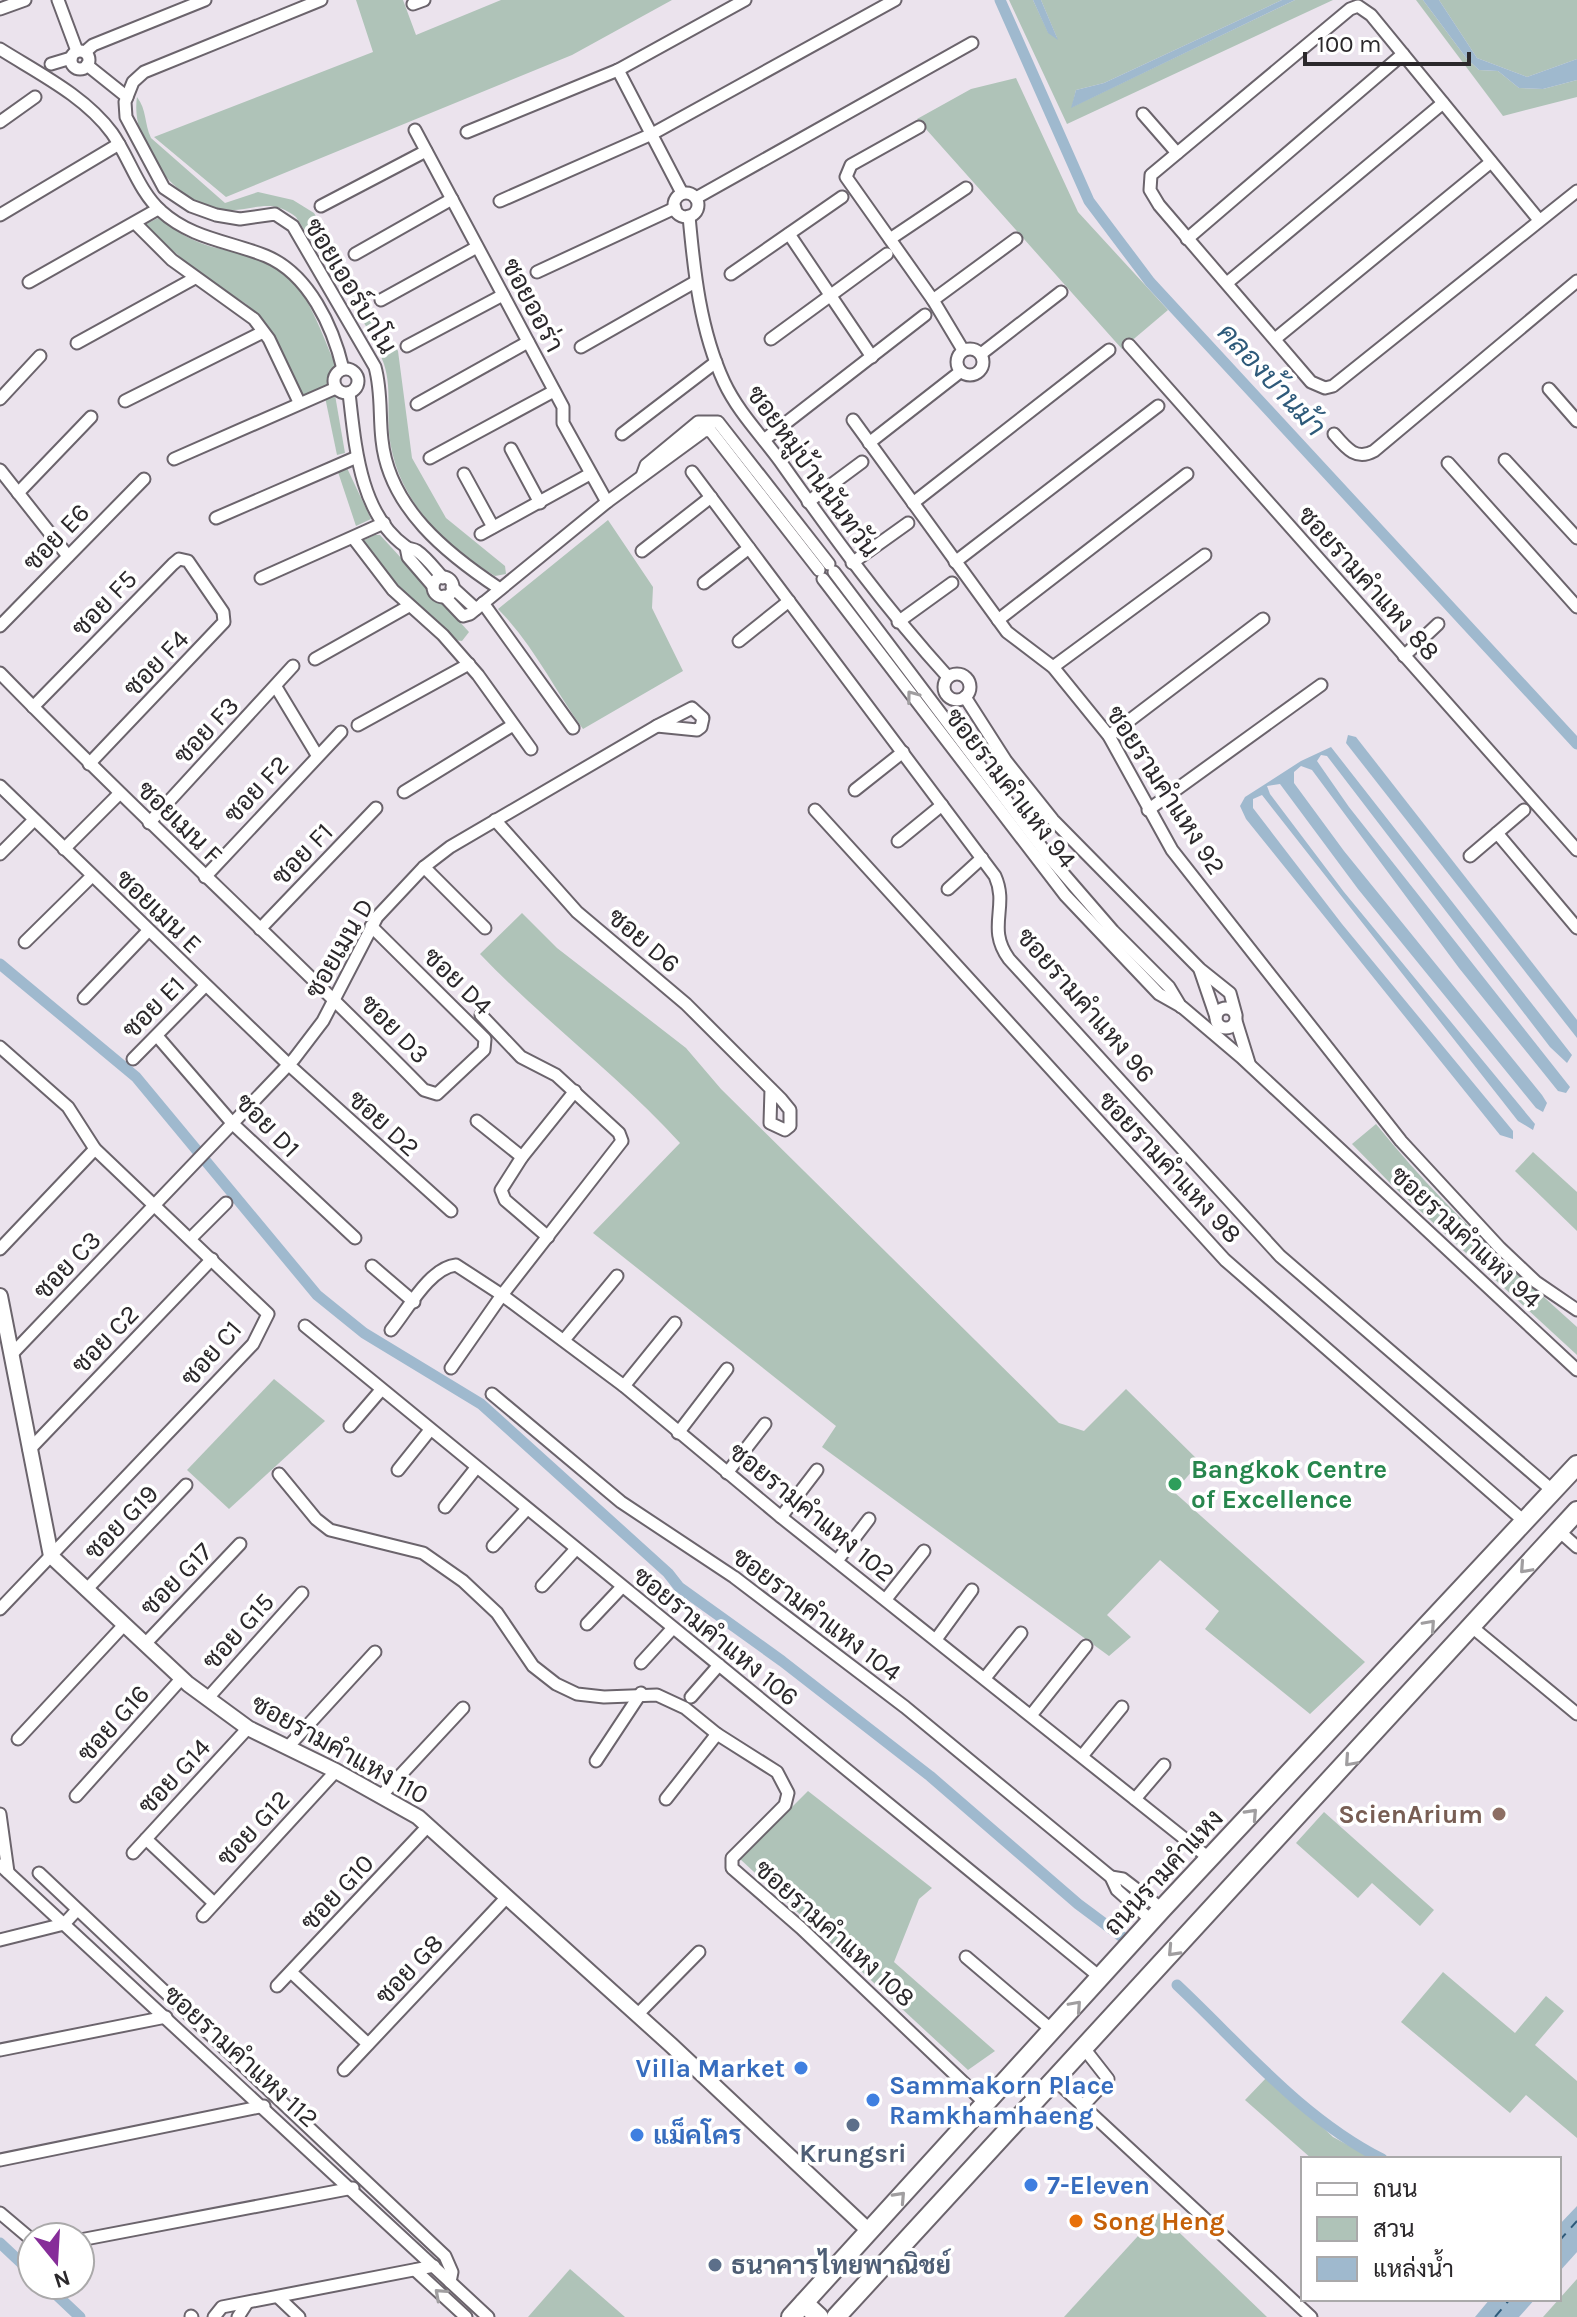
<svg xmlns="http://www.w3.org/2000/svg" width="1577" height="2317" font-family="Karla,Sarabun,sans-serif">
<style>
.green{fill:#afc3b8}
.water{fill:#9fb9ce}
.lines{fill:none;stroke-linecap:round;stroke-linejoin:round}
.canal{stroke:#9fb9ce;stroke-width:11}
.ferry{stroke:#2e5a7a;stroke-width:2;stroke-dasharray:10 8;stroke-linecap:butt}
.minor-casing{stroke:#6b646c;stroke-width:15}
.tertiary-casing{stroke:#6b646c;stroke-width:18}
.primary-casing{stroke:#6b646c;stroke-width:22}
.minor{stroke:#fff;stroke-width:11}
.tertiary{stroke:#fff;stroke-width:14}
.primary{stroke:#fff;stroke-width:18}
.oneway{stroke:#a09ea0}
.leisure-dot{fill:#2e9e5b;stroke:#fff;stroke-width:3}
.education-dot{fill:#8d6e63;stroke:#fff;stroke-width:3}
.shop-dot{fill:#3f7fe0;stroke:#fff;stroke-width:3}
.service-dot{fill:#5c6f8a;stroke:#fff;stroke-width:3}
.food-dot{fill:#e8710a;stroke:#fff;stroke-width:3}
.labels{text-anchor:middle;stroke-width:7;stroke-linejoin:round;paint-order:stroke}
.street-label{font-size:26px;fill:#2b282b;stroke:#fff}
.leisure-label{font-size:26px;font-weight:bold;fill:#27864d;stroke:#fff;text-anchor:start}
.education-label{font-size:26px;font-weight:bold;fill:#785e54;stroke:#fff;text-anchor:end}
.shop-label{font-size:26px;font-weight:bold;fill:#366cbe;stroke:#fff;text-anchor:start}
.service-label{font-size:26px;font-weight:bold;fill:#4e5e75;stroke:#fff}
.food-label{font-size:26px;font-weight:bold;fill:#c56008;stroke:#fff;text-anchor:start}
.water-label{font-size:28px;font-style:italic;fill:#2e5a7a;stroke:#fff}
</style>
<rect width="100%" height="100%" fill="#ebe3ed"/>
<g class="green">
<polygon points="356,0 403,0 416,35 501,0 672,0 572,55 226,197 154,137 373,52"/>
<polygon points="1009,0 1033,0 1048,32 1057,38 1041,0 1282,0 1104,83 1076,90 1072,107 1295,0 1333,0 1067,124"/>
<polygon points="1416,0 1423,0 1467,59 1479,70 1498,71 1519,88 1543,89 1577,80 1577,97 1503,116"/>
<polygon points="1439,0 1577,0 1577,59 1527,77 1477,58"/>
<polygon points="1016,78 1078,212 1168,310 1122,349 917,119 971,89"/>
<path d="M137 97C147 110 144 123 151 138L225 203 258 192 293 200 314 213 398 351 412 458 446 518 505 566 506 574 495 576C442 545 395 497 389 433 387 409 392 382 382 359 364 314 322 260 296 217 267 194 251 215 219 209 173 201 130 142 137 97Z"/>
<path d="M158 218C173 229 188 239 206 245 230 253 261 253 282 270 309 292 322 335 336 366L326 388 300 396 280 347 246 304 196 271 144 225Z"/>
<polygon points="335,395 345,453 337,455 325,397"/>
<polygon points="347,468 371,519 356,526 338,472"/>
<path d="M608 520 653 587 652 608 683 671 583 729C554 689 533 644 498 609Z"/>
<polygon points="375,535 380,535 469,632 462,641 454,640 392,584 365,547 364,540"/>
<path d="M522 913 557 948 686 1048 721 1089 1059 1423 1084 1431 1126 1389 1200 1462 1174 1492 1365 1662 1310 1714 1205 1629 1219 1611 1160 1560 1107 1615 1131 1637 1109 1656 822 1447 836 1426 593 1233 680 1143C618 1075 544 1021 480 954Z"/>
<path d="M1376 1124C1436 1199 1506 1263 1577 1327V1355L1391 1184 1352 1144Z"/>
<polygon points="1533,1152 1577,1192 1577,1231 1515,1171"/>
<polygon points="274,1379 325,1421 229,1509 187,1470"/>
<polygon points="808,1791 932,1888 919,1899 894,1962 995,2051 968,2070 740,1859"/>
<polygon points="1324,1812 1434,1910 1420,1926 1372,1883 1358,1898 1296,1843"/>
<polygon points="1443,1972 1515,2033 1546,1996 1564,2011 1535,2045 1577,2081 1577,2138 1526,2095 1510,2113 1401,2022"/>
<polygon points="1268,2076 1333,2137 1374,2159 1312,2159 1245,2100"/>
<polygon points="1159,2213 1267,2317 1064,2317"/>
<polygon points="570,2269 625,2317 528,2317"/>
<polygon points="1577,2279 1577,2317 1543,2317"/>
</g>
<g class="water">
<polygon points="1033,0 1041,0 1058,40 1048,33"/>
<polygon points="1282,0 1295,0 1071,108 1076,90 1104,83"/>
<polygon points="1423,0 1439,0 1477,58 1527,77 1577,59 1577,80 1543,89 1519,88 1498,71 1479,70 1467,59"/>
<polygon points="1348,735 1356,737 1577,1020 1577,1038 1346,743"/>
<polygon points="1331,747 1572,1055 1567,1063 1550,1047 1327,756 1321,755 1317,761 1349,807 1570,1087 1566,1093 1558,1091 1459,968 1312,770 1301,766 1294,772 1294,783 1344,851 1542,1095 1547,1103 1543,1112 1536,1108 1358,889 1280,784 1267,786 1270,794 1344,892 1535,1124 1533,1130 1518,1121 1262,795 1253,799 1253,808 1342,924 1513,1131 1513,1139 1500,1135 1246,819 1240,806 1245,797 1301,761"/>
<polygon points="1577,2206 1577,2252 1559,2272 1559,2225"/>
<polygon points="1490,2299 1535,2299 1519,2317 1475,2317"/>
</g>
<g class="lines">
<g class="canal">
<polyline points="1000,0 1089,201 1150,282 1577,744"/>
<polyline points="0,964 136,1077 317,1295 364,1333 481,1404 668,1573 679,1587 782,1661 930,1776 1078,1904 1129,1942"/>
<path d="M1177 1985C1242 2046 1301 2118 1382 2159"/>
<polyline points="0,2243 32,2273"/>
<polyline points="46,2285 80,2317"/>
</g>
<g class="ferry">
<polyline points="1559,2241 1577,2221"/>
<polyline points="1495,2317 1510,2299"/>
</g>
<g class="minor-casing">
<g id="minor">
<polyline points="58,0 77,51"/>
<path d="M321 0 144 72 133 82 125 102 126 117 164 188 191 206 216 215 240 219 275 214 293 226 375 367C382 392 379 415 382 440 389 508 447 554 500 589"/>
<polyline points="413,4 424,0"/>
<polyline points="0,9 25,0"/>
<path d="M0 49C38 73 85 96 112 133 129 157 139 192 161 211 192 239 229 241 266 256 309 274 333 327 343 369"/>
<circle cx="80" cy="60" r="9"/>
<polyline points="85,52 93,45 205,0"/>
<polyline points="51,64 71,58"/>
<polyline points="87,65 127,97"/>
<polyline points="618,70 682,193"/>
<polyline points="1143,114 1177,153"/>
<polyline points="0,122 35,97"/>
<polyline points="919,127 851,165 846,177 933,300 963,350"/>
<polyline points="415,130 563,407 563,423 607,502"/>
<polyline points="467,132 618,70 745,0"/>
<circle cx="686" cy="205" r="12"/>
<polyline points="696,198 972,43"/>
<polyline points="500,201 652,134 895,0"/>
<polyline points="321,206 426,151"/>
<polyline points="0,215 119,144"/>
<path d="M689 216C694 271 700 330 724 382 738 412 761 435 780 461 833 536 886 609 948 677"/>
<polyline points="1539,220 1371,15 1358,6 1350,9 1151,175 1150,190 1159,205 1311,382 1325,388 1333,386 1577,191"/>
<polyline points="135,223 172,260 254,319 269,339 299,402"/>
<polyline points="789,234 872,357"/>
<polyline points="890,239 966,188"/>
<polyline points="1187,239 1403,54"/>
<polyline points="355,254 452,199"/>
<polyline points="537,272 675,208"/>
<polyline points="731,274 842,197"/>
<polyline points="29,282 158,209"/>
<polyline points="1227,283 1443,103"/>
<polyline points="381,300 477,247"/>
<polyline points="933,300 1016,239"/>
<polyline points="771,339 887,254"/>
<polyline points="1275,339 1491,162"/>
<polyline points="77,343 195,278"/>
<polyline points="1129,345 1577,850"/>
<polyline points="407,346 503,295"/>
<polyline points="581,347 695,282"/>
<circle cx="970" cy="362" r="13"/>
<polyline points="981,354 1061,292"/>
<circle cx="346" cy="381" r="12"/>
<polyline points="1549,389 1577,421"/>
<path d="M349 393C355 443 359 513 405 546 410 550 412 548 417 551 426 557 435 569 443 578"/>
<polyline points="0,399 40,356"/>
<polyline points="125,401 263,332"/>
<polyline points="417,404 528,342"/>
<polyline points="853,420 1007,632 1053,667 1109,736 1172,850 1401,1141 1500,1248 1536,1282 1577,1310"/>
<polyline points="622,434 716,362"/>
<path d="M1334 434C1346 448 1356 461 1374 451L1577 281"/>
<polyline points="764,440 925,315"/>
<polyline points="869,443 960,372"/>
<polyline points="511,449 540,503"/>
<polyline points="430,458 554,391"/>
<polyline points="174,459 336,388"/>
<polyline points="1505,460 1577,538"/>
<polyline points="1448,463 1577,607"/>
<polyline points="0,470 68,556"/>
<path d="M692 472 995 876C1009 907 986 928 1009 959L1280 1256 1553 1491"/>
<polyline points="464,474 493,527"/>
<polyline points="642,476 646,465 698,422 718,422 829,564"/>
<polyline points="18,493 91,417"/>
<polyline points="808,502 862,462"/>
<polyline points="913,503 1109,350"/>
<polyline points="216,518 357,457"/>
<polyline points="481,534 590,474"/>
<polyline points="354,539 393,590 443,635 478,675 531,749"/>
<polyline points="406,547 408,557 433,586"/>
<polyline points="642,551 711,497"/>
<polyline points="955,562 1158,406"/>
<polyline points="852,563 908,523"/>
<polyline points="834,572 1049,857 1113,931 1169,987 1181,1007"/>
<circle cx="443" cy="587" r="10"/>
<polyline points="261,578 384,523"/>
<polyline points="823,579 1065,895 1159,994 1182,1007 1241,1057 1577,1370"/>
<polyline points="704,583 749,548"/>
<polyline points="452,587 476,609"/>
<polyline points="444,596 463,616 470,614 607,502 704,431 710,430 819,570"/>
<polyline points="483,603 573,728"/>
<polyline points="998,620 1187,474"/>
<polyline points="898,622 952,583"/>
<polyline points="0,626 144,479"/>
<polyline points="739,641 789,601"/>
<polyline points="1404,656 1438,624"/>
<polyline points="315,659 409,606"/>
<polyline points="1053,667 1205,555"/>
<path d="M0 673C138 815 285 948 424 1090L437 1094 484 1050 485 1039 371 926"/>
<circle cx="957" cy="687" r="13"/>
<polyline points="276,687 317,755"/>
<polyline points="965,697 1006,761 1053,820 1200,969 1230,993 1236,1015"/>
<polyline points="33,707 173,564 179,559 188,561 223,612 224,622 89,764"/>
<polygon points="692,708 703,718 701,727 697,730 657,726"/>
<polyline points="358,725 469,664"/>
<polyline points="1109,736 1263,619"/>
<polyline points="0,786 289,1065 451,1211"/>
<polyline points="855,790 903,752"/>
<polyline points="404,792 513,725"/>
<polyline points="815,810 1225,1260 1525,1522"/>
<polyline points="1148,810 1321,685"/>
<polyline points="495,820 577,912 686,1004 781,1099 790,1110 790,1126 785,1130 770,1123 771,1089"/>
<polyline points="149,823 293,666"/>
<polyline points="1497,833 1524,810"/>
<polyline points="898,841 942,805"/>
<polyline points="64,849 119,794"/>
<polyline points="0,854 34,820"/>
<polyline points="1470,856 1497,833 1577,928"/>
<polyline points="424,867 485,928"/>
<polyline points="205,877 341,732"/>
<polyline points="948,889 982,858"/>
<polyline points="260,929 376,808"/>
<polyline points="25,942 92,876"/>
<polyline points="1200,970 1216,1017"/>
<polyline points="84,998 148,931"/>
<circle cx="1226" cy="1018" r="10"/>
<polyline points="1236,1021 1249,1063"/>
<polyline points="157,1036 233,1124 355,1238"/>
<polyline points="0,1047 68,1107 95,1149 268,1314 253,1344 0,1609"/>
<polyline points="133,1059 205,986"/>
<polyline points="477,1121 522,1157"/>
<polyline points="548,1237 505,1200 501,1190 522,1157 575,1091"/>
<polyline points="191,1238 226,1203"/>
<polyline points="0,1249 95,1149"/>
<polyline points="372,1266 414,1302"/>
<polyline points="305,1326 1101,1978"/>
<path d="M391 1330C407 1311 429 1268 456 1265L502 1295 624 1386 781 1517 1210 1859"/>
<polyline points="564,1340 617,1276"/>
<polyline points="11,1355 294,1059 323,1021 377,917 424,867 450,847 657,726"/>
<polyline points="451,1368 502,1295 622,1141 619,1133 556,1075 521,1057 481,1015"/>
<polyline points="624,1386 675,1323"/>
<polyline points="492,1394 621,1502 734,1577 905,1707 1111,1877 1117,1890 1152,1921"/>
<polyline points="350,1426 381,1390"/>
<polyline points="678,1433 727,1369"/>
<polyline points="29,1450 212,1259"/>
<polyline points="398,1470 430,1430"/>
<polyline points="727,1473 765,1424"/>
<polyline points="279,1474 316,1519 330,1530 423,1553 463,1581 497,1613 533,1666 556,1684 577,1694 604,1697 657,1695 685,1708 717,1734 777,1772 788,1793 785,1805 732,1858 732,1868 801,1928 986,2104"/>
<polyline points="445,1507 476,1468"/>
<polyline points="781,1517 817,1470"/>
<polyline points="1559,1531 1577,1547"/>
<polyline points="493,1546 526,1510"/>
<polyline points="837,1561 869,1519"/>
<polyline points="542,1586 575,1550"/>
<polyline points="86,1590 186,1485"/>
<polyline points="886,1599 924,1551"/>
<polyline points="587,1624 621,1588"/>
<polyline points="1472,1627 1577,1714"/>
<polyline points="937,1638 972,1590"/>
<polyline points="145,1644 240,1544"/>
<polyline points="641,1663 672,1629"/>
<polyline points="985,1678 1021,1633"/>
<polyline points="691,1697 719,1665"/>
<polyline points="207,1699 302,1593"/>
<polyline points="1032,1714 1086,1646"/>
<polyline points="18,1739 124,1625"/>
<polyline points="287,1748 375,1652"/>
<polyline points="1082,1756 1122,1707"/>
<polyline points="596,1761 641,1693"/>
<polyline points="76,1796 182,1678"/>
<polyline points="381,1796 463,1708"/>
<polyline points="666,1799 717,1734"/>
<polyline points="1135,1799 1164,1765"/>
<polyline points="0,1814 8,1872"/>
<polyline points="146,1839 214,1903"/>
<polyline points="133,1853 248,1728"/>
<polyline points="0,1865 488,2317"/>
<polyline points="39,1873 445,2256 452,2272 450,2282"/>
<polyline points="1111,1877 1123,1879 1162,1909"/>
<polyline points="203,1916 336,1771"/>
<polyline points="0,1940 64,1924 77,1910"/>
<polyline points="966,1957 1053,2031"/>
<polyline points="292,1973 368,2044"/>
<polyline points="277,1986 428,1826"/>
<polyline points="637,2015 699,1952"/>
<polyline points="0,2050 166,2017"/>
<polyline points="344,2070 506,1898"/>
<polyline points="1054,2079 1311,2317"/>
<polyline points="1082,2107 1108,2079 1083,2047"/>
<polyline points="0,2160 264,2106"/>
<polyline points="0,2213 32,2240"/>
<polyline points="80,2240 353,2188"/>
<polyline points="415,2270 466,2317"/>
<polyline points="278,2297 299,2317"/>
<polyline points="191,2316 192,2317"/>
<polyline points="214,2317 222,2307 434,2266"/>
<polyline points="238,2317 247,2303"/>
</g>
</g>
<g class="tertiary-casing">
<polyline id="tertiary" points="0,1296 51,1556 188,1684 248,1728 336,1771 418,1817 671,2045 869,2231"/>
</g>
<g class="primary-casing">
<g id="primary">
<polyline points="804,2303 819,2317"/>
<polyline points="791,2317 1162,1909 1577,1465"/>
<polyline points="836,2317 1577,1511"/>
</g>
</g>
<use href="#minor" class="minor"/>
<use href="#tertiary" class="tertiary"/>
<use href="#primary" class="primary"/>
</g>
<defs><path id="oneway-chevron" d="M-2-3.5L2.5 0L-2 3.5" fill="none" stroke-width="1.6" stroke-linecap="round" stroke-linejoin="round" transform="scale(2)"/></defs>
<g class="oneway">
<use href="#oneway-chevron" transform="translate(912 696) rotate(-127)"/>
<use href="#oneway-chevron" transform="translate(1525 1568) rotate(132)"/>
<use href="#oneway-chevron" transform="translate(1430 1625) rotate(-48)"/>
<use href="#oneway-chevron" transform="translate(1350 1761) rotate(132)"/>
<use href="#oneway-chevron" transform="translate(1252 1814) rotate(-47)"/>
<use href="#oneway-chevron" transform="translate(1173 1951) rotate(133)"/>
<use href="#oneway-chevron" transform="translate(1076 2006) rotate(-48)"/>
<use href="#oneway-chevron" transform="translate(900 2197) rotate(-47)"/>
<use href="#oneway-chevron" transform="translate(440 2294) rotate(-138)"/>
</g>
<circle class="leisure-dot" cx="1175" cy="1484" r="8"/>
<circle class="education-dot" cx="1499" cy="1814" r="8"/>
<g class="shop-dot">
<circle cx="801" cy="2068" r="8"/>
<circle cx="873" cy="2100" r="8"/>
<circle cx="637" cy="2135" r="8"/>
<circle cx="1031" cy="2185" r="8"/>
</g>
<g class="service-dot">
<circle cx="853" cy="2125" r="8"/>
<circle cx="715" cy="2265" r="8"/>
</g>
<circle class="food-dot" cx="1076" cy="2221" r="8"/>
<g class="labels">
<g class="street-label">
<text transform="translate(351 286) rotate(59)" y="9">ซอยเออร์บาโน</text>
<text transform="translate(533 305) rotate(62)" y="9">ซอยออร่า</text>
<text transform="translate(813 471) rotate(54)" y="9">ซอยหมู่บ้านนันทวัน</text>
<text transform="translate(56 537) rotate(-46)" y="9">ซอย E6</text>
<text transform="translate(1369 583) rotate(48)" y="9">ซอยรามคำแหง 88</text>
<text transform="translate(104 603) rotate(-46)" y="9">ซอย F5</text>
<text transform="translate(156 663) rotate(-46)" y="9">ซอย F4</text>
<text transform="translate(206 730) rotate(-47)" y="9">ซอย F3</text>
<text transform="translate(1011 788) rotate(52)" y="9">ซอยรามคําแหง 94</text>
<text transform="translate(256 789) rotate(-47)" y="9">ซอย F2</text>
<text transform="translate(1166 790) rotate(57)" y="9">ซอยรามคําแหง 92</text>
<text transform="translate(180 822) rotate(44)" y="9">ซอยเมน F</text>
<text transform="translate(302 854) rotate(-46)" y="9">ซอย F1</text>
<text transform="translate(159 911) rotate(44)" y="9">ซอยเมน E</text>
<text transform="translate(644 940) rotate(40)" y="9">ซอย D6</text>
<text transform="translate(339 948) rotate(-60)" y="9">ซอยเมน D</text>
<text transform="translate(458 981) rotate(44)" y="9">ซอย D4</text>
<text transform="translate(1086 1005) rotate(49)" y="9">ซอยรามคําแหง 96</text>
<text transform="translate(153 1007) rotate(-45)" y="9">ซอย E1</text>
<text transform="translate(395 1029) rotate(45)" y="9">ซอย D3</text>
<text transform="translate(384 1123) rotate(42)" y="9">ซอย D2</text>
<text transform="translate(268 1125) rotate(45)" y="9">ซอย D1</text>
<text transform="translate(1170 1167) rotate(47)" y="9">ซอยรามคําแหง 98</text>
<text transform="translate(1466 1237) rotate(43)" y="9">ซอยรามคําแหง 94</text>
<text transform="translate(67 1265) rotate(-46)" y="9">ซอย C3</text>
<text transform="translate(105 1339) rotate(-46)" y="9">ซอย C2</text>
<text transform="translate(211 1353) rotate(-49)" y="9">ซอย C1</text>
<text transform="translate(812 1512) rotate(39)" y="9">ซอยรามคําแหง 102</text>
<text transform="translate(121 1522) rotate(-46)" y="9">ซอย G19</text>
<text transform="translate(176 1579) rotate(-46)" y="9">ซอย G17</text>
<text transform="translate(817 1614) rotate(37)" y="9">ซอยรามคําแหง 104</text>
<text transform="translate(238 1631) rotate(-48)" y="9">ซอย G15</text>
<text transform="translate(716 1636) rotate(39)" y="9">ซอยรามคําแหง 106</text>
<text transform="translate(113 1723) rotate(-48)" y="9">ซอย G16</text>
<text transform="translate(340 1749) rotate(29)" y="9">ซอยรามคำแหง 110</text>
<text transform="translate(174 1776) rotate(-47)" y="9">ซอย G14</text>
<text transform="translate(253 1828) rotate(-47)" y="9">ซอย G12</text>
<text transform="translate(1163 1872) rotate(-47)" y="9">ถนนรามคำแหง</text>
<text transform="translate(337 1892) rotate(-47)" y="9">ซอย G10</text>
<text transform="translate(835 1933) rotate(42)" y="9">ซอยรามคำแหง 108</text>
<text transform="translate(409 1969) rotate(-47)" y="9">ซอย G8</text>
<text transform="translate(241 2056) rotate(42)" y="9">ซอยรามคำแหง 112</text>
</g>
<g class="leisure-label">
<text x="1191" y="1478">Bangkok Centre<tspan x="1191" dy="30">of Excellence</tspan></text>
</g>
<g class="education-label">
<text x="1483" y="1823">ScienArium</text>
</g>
<g class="shop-label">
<text x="785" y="2077" text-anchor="end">Villa Market</text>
<text x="889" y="2094">Sammakorn Place<tspan x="889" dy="30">Ramkhamhaeng</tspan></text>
<text x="653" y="2144">แม็คโคร</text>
<text x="1047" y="2194">7-Eleven</text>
</g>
<g class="service-label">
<text x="853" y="2162">Krungsri</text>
<text x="731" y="2274" text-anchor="start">ธนาคารไทยพาณิชย์</text>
</g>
<g class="food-label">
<text x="1092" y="2230">Song Heng</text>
</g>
<g class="water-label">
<text transform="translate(1272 379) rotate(47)" y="10">คลองบ้านม้า</text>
</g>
</g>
<rect x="1301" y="2157" width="260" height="144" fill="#ffffff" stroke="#aaa9aa" stroke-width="2"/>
<rect x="1317" y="2183" width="40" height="12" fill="#ffffff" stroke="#aaa9aa" stroke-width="2"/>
<text x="1373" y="2197" font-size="24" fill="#2b282b">ถนน</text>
<rect x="1317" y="2217" width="40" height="24" fill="#afc3b8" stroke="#aaa9aa" stroke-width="2"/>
<text x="1373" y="2237" font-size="24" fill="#2b282b">สวน</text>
<rect x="1317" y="2257" width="40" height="24" fill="#9fb9ce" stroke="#aaa9aa" stroke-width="2"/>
<text x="1373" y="2277" font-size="24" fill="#2b282b">แหล่งน้ำ</text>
<g transform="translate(56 2261) rotate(162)"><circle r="38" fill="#ffffff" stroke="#aaa9aa" stroke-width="2"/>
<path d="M0-6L14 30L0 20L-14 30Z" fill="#862d99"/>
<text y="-12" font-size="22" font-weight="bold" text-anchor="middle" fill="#2b282b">N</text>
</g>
<path d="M1305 52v12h164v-12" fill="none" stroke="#2b282b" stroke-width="4"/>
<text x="1317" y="52" font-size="24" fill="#2b282b" stroke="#ffffff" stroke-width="6" paint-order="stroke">100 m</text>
</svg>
